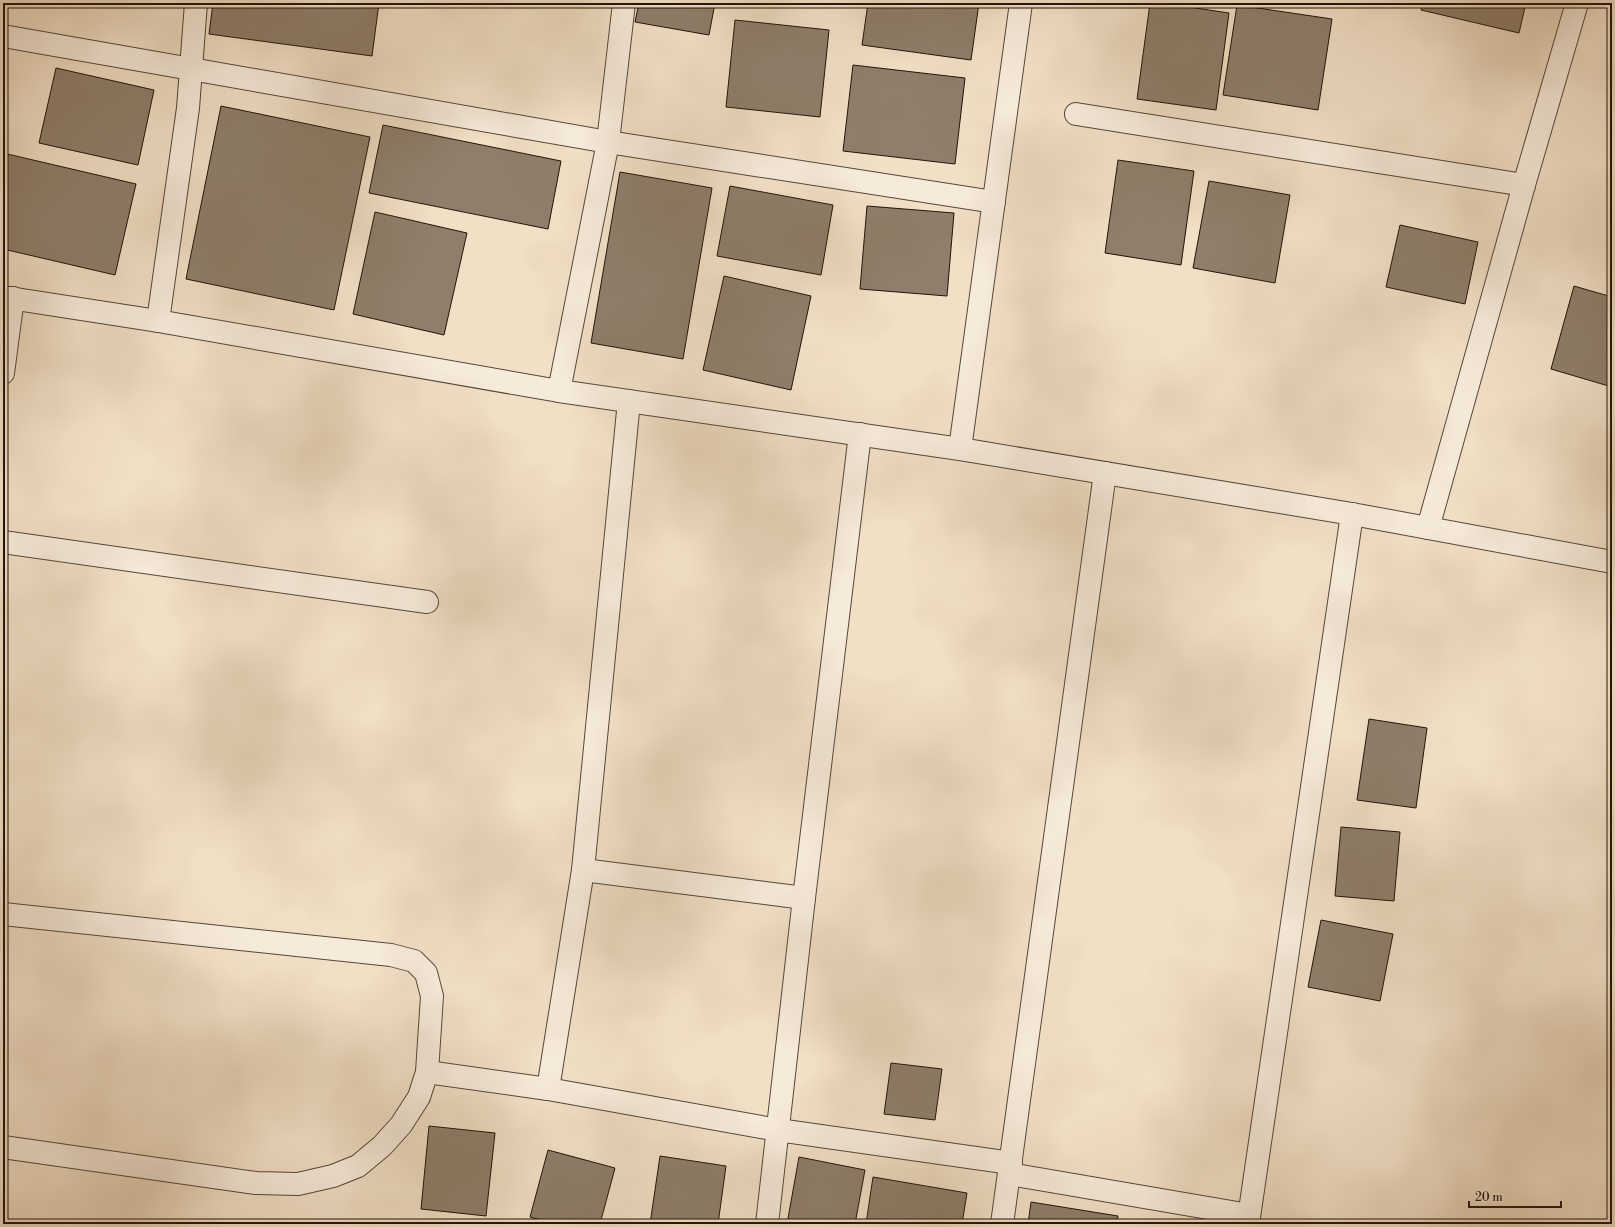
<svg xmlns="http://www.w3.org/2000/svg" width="1615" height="1227" font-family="'Libre Bodoni',serif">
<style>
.building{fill:#8e7e6b;stroke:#221409}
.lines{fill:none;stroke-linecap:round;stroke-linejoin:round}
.minor-casing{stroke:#564738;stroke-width:24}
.minor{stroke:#f6eada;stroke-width:22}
</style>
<rect width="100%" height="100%" fill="#f1dfc6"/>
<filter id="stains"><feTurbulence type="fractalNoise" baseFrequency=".005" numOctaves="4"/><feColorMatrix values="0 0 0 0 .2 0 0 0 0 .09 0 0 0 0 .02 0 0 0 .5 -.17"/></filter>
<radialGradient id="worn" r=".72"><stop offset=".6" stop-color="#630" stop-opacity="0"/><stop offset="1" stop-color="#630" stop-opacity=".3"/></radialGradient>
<g class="building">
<polygon points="213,3 379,3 372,56 209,34"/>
<polygon points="639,3 715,3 709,35 635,22"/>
<polygon points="868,3 979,3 971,60 862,45"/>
<polygon points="1150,3 1162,3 1229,13 1216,110 1137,99"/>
<polygon points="1423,3 1526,3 1519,33 1421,10"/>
<polygon points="1237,5 1332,19 1318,110 1223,95"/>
<polygon points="735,20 829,30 820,117 726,107"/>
<polygon points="853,65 965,78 955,164 843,151"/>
<polygon points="56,68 154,90 138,165 39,143"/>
<polygon points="221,106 370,137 334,310 186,279"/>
<polygon points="383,125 561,161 548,229 369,193"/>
<polygon points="3,153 136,184 115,275 3,249"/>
<polygon points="1118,160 1194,171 1181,265 1105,253"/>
<polygon points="620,172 712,188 683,359 591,343"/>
<polygon points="1209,181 1290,195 1275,283 1193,268"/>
<polygon points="730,186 833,205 821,275 717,256"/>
<polygon points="867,206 954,213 947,296 860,289"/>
<polygon points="375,212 467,233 444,335 353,314"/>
<polygon points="1400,225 1478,242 1465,304 1386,287"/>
<polygon points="724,276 811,296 791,390 703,370"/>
<polygon points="1574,286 1612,297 1612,387 1551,369"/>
<polygon points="1369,719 1427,728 1416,808 1357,800"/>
<polygon points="1341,827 1400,832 1394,901 1335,896"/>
<polygon points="1321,920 1393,934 1380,1001 1308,987"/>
<polygon points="891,1063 942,1069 935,1120 884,1114"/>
<polygon points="429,1126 495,1133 486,1216 421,1209"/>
<polygon points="548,1150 615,1168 600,1224 555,1224 530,1217"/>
<polygon points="660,1156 726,1166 718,1224 650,1224"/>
<polygon points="799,1157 865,1170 855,1224 787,1224"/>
<polygon points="873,1177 967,1193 962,1224 866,1224"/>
<polygon points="1031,1202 1118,1216 1117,1224 1028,1224"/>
</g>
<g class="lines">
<g class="minor-casing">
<g id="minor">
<polyline points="3,36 608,142 994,202"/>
<polyline points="1076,114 1524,185"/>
<polyline points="3,297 158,321 559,391 960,449 1352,514 1612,562"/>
<polyline points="158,321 188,108 196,3"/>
<polyline points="3,373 13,298"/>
<polyline points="559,391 608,142 624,3"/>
<polyline points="960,449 1021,3"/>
<polyline points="1428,528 1524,185 1577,3"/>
<polyline points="3,542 427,602"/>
<polyline points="583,870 804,898"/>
<polyline points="3,914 391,955 414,961 426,973 432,996 427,1072 419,1097 401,1125 382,1146 358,1166 333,1176 298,1184 256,1183 3,1147"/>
<polyline points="427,1072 548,1089 778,1130 1011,1163"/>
<polyline points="548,1089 583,870 629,401"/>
<polyline points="1009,1174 1249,1215"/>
<polyline points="767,1224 804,898 860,434"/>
<polyline points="1002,1224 1105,473"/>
<polyline points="1248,1224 1352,514"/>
</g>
</g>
<use href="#minor" class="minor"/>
</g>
<rect width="1615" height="1227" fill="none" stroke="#f1dfc6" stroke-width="16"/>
<rect x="4" y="4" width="1607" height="1219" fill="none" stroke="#221409" stroke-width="2"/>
<rect x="8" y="8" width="1599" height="1211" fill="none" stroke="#221409"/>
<path d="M1469 1201v6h92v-6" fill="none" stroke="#221409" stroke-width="2"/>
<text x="1475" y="1201" font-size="12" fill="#221409" stroke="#f6eada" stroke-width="3" paint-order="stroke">20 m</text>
<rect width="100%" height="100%" filter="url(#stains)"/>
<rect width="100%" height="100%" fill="url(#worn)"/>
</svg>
